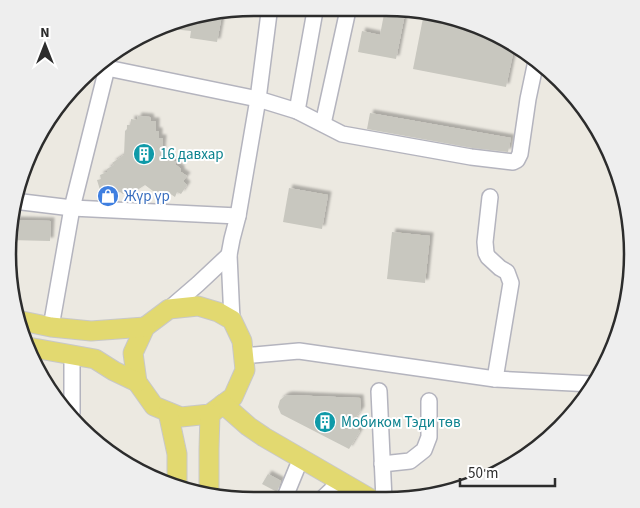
<svg xmlns="http://www.w3.org/2000/svg" width="640" height="508" font-family="'Source Sans 3',sans-serif">
<style>
.building{fill:#c8c7bf;filter:url(#shadow)}
.lines{fill:none;stroke-linecap:round;stroke-linejoin:round}
.minor-casing{stroke:#b4b4be;stroke-width:18}
.major-casing{stroke:#c8c8c8;stroke-width:21}
.minor{stroke:#fff;stroke-width:15}
.major{stroke:#e2d970;stroke-width:19}
.labels{text-anchor:middle;stroke-width:4;stroke-linejoin:round;paint-order:stroke}
.culture-label{font-size:15px;fill:#0d838f;stroke:#fff;text-anchor:start}
.shop-label{font-size:15px;fill:#366cbe;stroke:#fff;text-anchor:start}
.rim{fill:none;stroke:#2c2c2c;stroke-width:2.5}
</style>
<defs>
<filter id="shadow"><feDropShadow dx="3.5" dy="-3.5" stdDeviation="1" flood-color="#0004"/></filter>
</defs>
<rect width="100%" height="100%" fill="#ece9e1"/>
<g class="building">
<polygon points="402,8 406,9 396,59 358,52 362,31 380,35 385,9"/>
<polygon points="424,13 466,21 514,49 506,87 413,69"/>
<polygon points="222,15 217,42 190,38 191,31 162,28 190,16"/>
<polygon points="370,113 511,138 508,152 472,148 367,129"/>
<polygon points="138,116 150,117 151,121 156,121 156,131 159,131 159,138 163,138 162,153 176,162 176,165 181,169 181,172 187,176 183,181 187,185 181,194 177,192 175,197 166,191 164,195 159,191 157,194 145,185 131,194 127,191 123,194 120,192 111,195 109,191 106,192 105,189 100,190 97,180 101,179 100,175 107,172 107,169 114,165 112,163 124,155 125,131 127,129 127,125 131,125 131,119 137,120"/>
<polygon points="289,188 328,195 322,229 283,222"/>
<polygon points="12,220 51,221 50,241 9,240"/>
<polygon points="392,232 430,236 425,283 387,279"/>
<polygon points="289,395 360,398 361,410 353,421 358,423 355,428 360,431 349,449 281,414 278,407 280,400 285,396"/>
<polygon points="268,474 281,481 277,492 262,484"/>
</g>
<g class="lines">
<g class="minor-casing">
<g id="minor">
<polyline points="100,64 107,68 258,99 297,111 342,134 471,157 513,162 517,160 520,154 528,99 536,61"/>
<polyline points="297,111 315,11"/>
<polyline points="323,124 348,10"/>
<polyline points="490,197 485,242 486,253 488,257 500,268 507,272 511,283 495,379"/>
<polyline points="14,201 72,208 238,216"/>
<polyline points="169,309 198,284 229,255"/>
<polyline points="232,320 229,255 232,239 238,216 258,99 269,13"/>
<polyline points="51,327 72,208 107,68"/>
<polyline points="243,356 299,351 495,379 592,384"/>
<polyline points="379,391 384,500"/>
<polyline points="72,413 72,356"/>
<polyline points="382,464 410,461 424,450 429,437 429,401"/>
<polyline points="285,497 301,458"/>
<polyline points="323,498 341,481"/>
</g>
</g>
<g class="major-casing">
<g id="major">
<polygon points="198,306 218,312 232,320 242,341 245,370 233,397 210,414 181,417 154,406 137,382 133,353 145,327 169,309"/>
<polyline points="17,320 51,327 91,331 145,327"/>
<polyline points="28,347 95,359 114,371 137,382"/>
<polyline points="223,404 248,426 264,437 371,499"/>
<polyline points="168,412 177,454 177,487"/>
<polyline points="209,496 209,449 210,414"/>
</g>
</g>
<use href="#minor" class="minor"/>
<use href="#major" class="major"/>
</g>
<defs>
<g id="building-disc" transform="scale(1.125)"><circle r="9.5" fill="#0f9aa8" stroke="#fff"/><path d="M-4-6H4V6H1V3H-1V6H-4ZM-2.5-4.3h1.7v1.8h-1.7ZM.8-4.3h1.7v1.8H.8ZM-2.5-1h1.7V.8h-1.7ZM.8-1h1.7V.8H.8Z" fill="#fff"/></g>
<g id="shop-disc" transform="scale(1.125)"><circle r="9.5" fill="#3f7fe0" stroke="#fff"/><path d="M-5-2.5h2.3a2.7 3.5 0 0 1 5.4 0H5L5.5 6h-11ZM-1.5-2.5h3a1.5 2.3 0 0 0-3 0Z" fill="#fff"/></g>
</defs>
<g fill-rule="evenodd">
<use href="#building-disc" x="144" y="154"/>
<use href="#shop-disc" x="108" y="196"/>
<use href="#building-disc" x="325" y="422"/>
</g>
<g class="labels">
<g class="culture-label">
<text x="160" y="159">16 давхар</text>
<text x="341" y="427">Мобиком Тэди төв</text>
</g>
<g class="shop-label">
<text x="124" y="201">Жүр үр</text>
</g>
</g>
<path d="M0 0H640V508H0ZM254 16H386A238 238 0 0 1 624 254V254A238 238 0 0 1 386 492H254A238 238 0 0 1 16 254V254A238 238 0 0 1 254 16Z" fill="#eee" fill-rule="evenodd"/>
<path class="rim" d="M254 16H386A238 238 0 0 1 624 254V254A238 238 0 0 1 386 492H254A238 238 0 0 1 16 254V254A238 238 0 0 1 254 16Z"/>
<g transform="translate(45 45)" stroke="#ffffff" stroke-width="4" paint-order="stroke">
<path d="M0-4L9 19L0 12L-9 19Z" fill="#2c2c2c"/>
<text y="-8" font-size="14" font-weight="bold" text-anchor="middle" fill="#2c2c2c">N</text>
</g>
<path d="M460 478v8h95v-8" fill="none" stroke="#2c2c2c" stroke-width="2.5"/>
<text x="468" y="478" font-size="15" fill="#2c2c2c" stroke="#ffffff" stroke-width="4" paint-order="stroke">50 m</text>
</svg>
